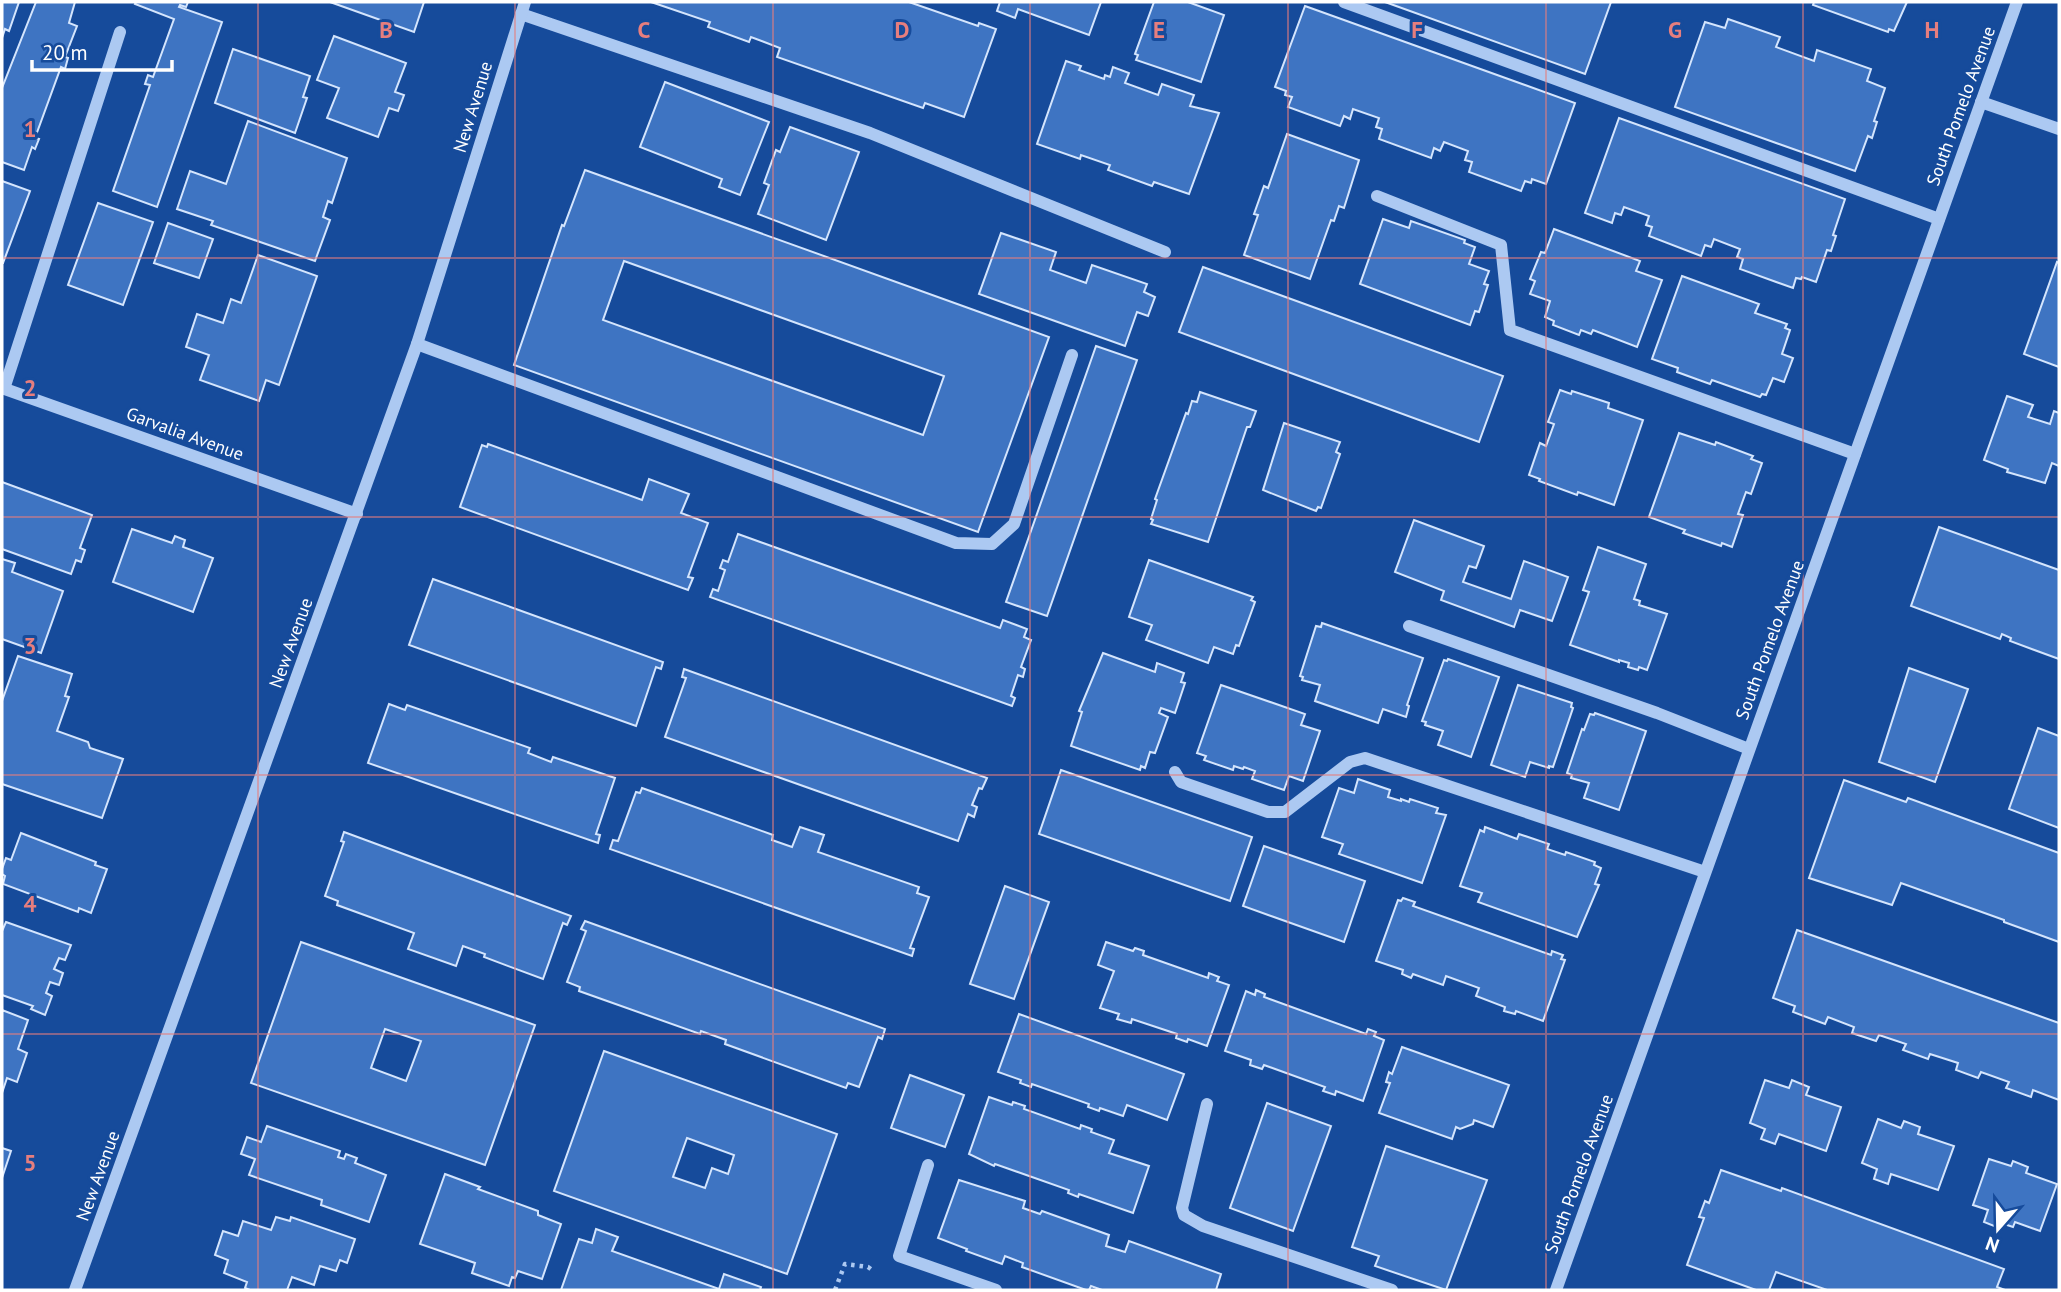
<svg xmlns="http://www.w3.org/2000/svg" width="2061" height="1292" font-family="'PT Sans',sans-serif">
<style>
.building{fill:#3e74c2;stroke:#d4e5fd;stroke-width:2;fill-rule:evenodd}
.lines{fill:none;stroke-linecap:round;stroke-linejoin:round}
.path{stroke:#acc9f2;stroke-width:4.5;stroke-dasharray:3.5 5;stroke-linecap:butt}
.minor{stroke:#acc9f2;stroke-width:12}
.grid{fill:none;stroke:#e67e7e;stroke-width:2;stroke-opacity:0.55}
.labels{text-anchor:middle;stroke-width:6;stroke-linejoin:round;paint-order:stroke}
.street-label{font-size:18px;fill:#fff;stroke:#164b9b}
.grid-label{font-size:23px;text-anchor:middle;font-weight:bold;fill:#e67e7e;stroke:#164b9b;stroke-width:6;stroke-linejoin:round;paint-order:stroke}
</style>
<rect width="100%" height="100%" fill="#164b9b"/>
<g class="building">
<polygon points="2,2 19,2 9,31 5,29 2,38"/>
<polygon points="36,2 75,2 69,23 77,26 65,57 68,58 65,69 61,67 35,138 39,139 35,149 32,147 24,170 2,162 2,88"/>
<polygon points="136,2 188,2 186,7 180,5 179,7 222,22 157,207 113,191 150,85 145,84 148,75 153,77 174,19 135,4"/>
<polygon points="330,2 424,2 414,32"/>
<polygon points="651,2 909,2 978,26 979,23 996,29 964,117 925,103 923,108 777,57 780,48 751,37 749,42 708,27 710,22"/>
<polygon points="1000,2 1101,2 1089,35 1018,9 1015,18 997,11"/>
<polygon points="1154,2 1188,2 1224,15 1201,82 1136,60 1138,55 1135,54"/>
<polygon points="1385,2 1611,2 1585,74"/>
<polygon points="1814,2 1907,2 1894,31 1889,29 1888,32 1813,5"/>
<polygon points="1305,6 1575,103 1546,184 1532,179 1531,183 1525,181 1521,191 1469,172 1472,162 1465,160 1468,151 1444,142 1440,151 1434,148 1431,158 1379,139 1382,129 1376,127 1379,118 1353,109 1350,119 1344,116 1340,126 1288,107 1292,97 1285,95 1286,91 1275,87"/>
<polygon points="1728,19 1780,37 1776,47 1814,61 1817,50 1871,69 1867,81 1885,88 1874,121 1877,122 1872,138 1868,136 1855,171 1675,107 1705,22 1725,28"/>
<polygon points="334,36 406,63 395,92 404,95 398,111 389,108 378,137 327,118 339,88 317,80"/>
<polygon points="233,49 310,76 303,97 307,98 295,133 215,103"/>
<polygon points="1066,61 1081,66 1079,70 1104,79 1105,75 1110,77 1113,67 1129,73 1125,83 1158,95 1162,84 1194,95 1190,106 1219,113 1189,194 1154,182 1152,186 1108,170 1110,165 1081,155 1080,159 1037,144"/>
<polygon points="665,82 769,122 740,195 719,187 722,179 640,147"/>
<polygon points="1619,118 1845,199 1833,235 1836,236 1831,251 1827,250 1816,282 1802,277 1801,279 1796,278 1793,288 1740,269 1743,259 1737,257 1740,249 1714,239 1711,247 1705,245 1701,256 1649,236 1652,227 1646,225 1649,216 1624,207 1621,215 1615,213 1612,223 1585,213"/>
<polygon points="248,121 347,158 332,203 328,201 323,217 330,220 315,261 211,225 213,221 177,209 190,171 226,184"/>
<polygon points="790,127 859,152 826,240 758,214 769,185 764,183 776,150 780,152"/>
<polygon points="1287,134 1359,160 1344,208 1339,206 1334,221 1331,220 1310,279 1244,255 1258,215 1254,214 1264,186 1268,188"/>
<path d="M585 170 1049 337 978 532 514 365 562 225 564 226ZM624 261 944 376 923 435 603 320Z"/>
<polygon points="2,181 30,191 3,263 2,263"/>
<polygon points="98,203 153,222 123,305 68,285"/>
<polygon points="1383,219 1409,228 1411,221 1465,240 1464,243 1475,247 1469,264 1489,271 1484,284 1488,285 1479,312 1475,311 1470,325 1360,284"/>
<polygon points="168,223 213,239 199,278 154,263"/>
<polygon points="1554,229 1640,261 1636,271 1662,280 1637,347 1593,330 1591,334 1581,330 1579,335 1553,325 1554,321 1545,317 1550,301 1530,294 1535,281 1530,279 1541,252 1545,253"/>
<polygon points="1001,233 1056,252 1050,270 1086,283 1092,265 1147,284 1144,292 1155,297 1148,316 1137,312 1125,346 979,294"/>
<polygon points="258,255 317,276 279,385 266,380 259,401 200,380 209,355 186,347 197,314 223,323 231,299 241,303"/>
<polygon points="2057,262 2059,263 2059,367 2024,354"/>
<polygon points="1203,267 1503,376 1479,442 1179,332"/>
<polygon points="1682,276 1759,304 1755,313 1787,324 1785,328 1790,330 1782,354 1793,358 1784,382 1773,378 1766,395 1762,394 1760,397 1712,380 1710,384 1677,372 1678,368 1652,359"/>
<polygon points="1096,346 1137,360 1047,616 1006,602"/>
<polygon points="1560,390 1571,394 1572,391 1609,403 1608,408 1643,420 1614,505 1578,492 1577,495 1539,481 1540,479 1529,475 1540,443 1546,446 1554,424 1548,422"/>
<polygon points="1200,392 1256,411 1250,427 1247,427 1208,542 1151,524 1153,520 1151,519 1157,500 1155,499 1186,413 1188,414 1192,401 1197,402"/>
<polygon points="2007,396 2033,405 2028,417 2050,424 2054,411 2059,413 2059,466 2052,463 2045,483 2007,472 2008,469 1984,460"/>
<polygon points="1284,423 1340,442 1336,452 1340,454 1321,508 1318,507 1316,511 1263,490"/>
<polygon points="1679,433 1715,445 1716,442 1753,456 1751,459 1762,463 1751,494 1746,492 1738,514 1743,515 1732,547 1722,543 1721,546 1683,533 1685,530 1649,517"/>
<polygon points="488,444 642,500 649,479 689,494 681,513 708,523 688,577 693,578 688,590 460,507 482,445 487,447"/>
<polygon points="2,482 92,515 80,548 85,550 81,562 76,560 71,574 2,549"/>
<polygon points="1414,520 1484,546 1476,568 1469,566 1463,582 1511,599 1524,561 1568,577 1552,621 1520,610 1514,627 1441,600 1444,591 1395,572"/>
<polygon points="1939,527 2059,570 2059,659 2010,641 2011,638 2002,634 2000,639 1911,606"/>
<polygon points="132,529 172,543 175,536 185,540 183,547 213,558 193,612 113,582"/>
<polygon points="738,534 1000,628 1003,620 1027,629 1024,637 1031,640 1021,667 1025,669 1023,677 1018,675 1011,696 1015,698 1012,706 710,597 713,589 718,591 725,570 720,568 723,560 728,562"/>
<polygon points="1598,547 1646,564 1634,599 1640,601 1639,605 1667,614 1647,670 1639,667 1638,670 1628,667 1629,663 1619,660 1619,662 1570,645 1589,592 1583,590"/>
<polygon points="2,559 15,563 12,572 63,591 41,653 2,639"/>
<polygon points="1149,560 1253,597 1251,600 1255,602 1239,646 1236,645 1233,654 1214,647 1208,663 1146,640 1152,625 1129,617"/>
<polygon points="433,579 663,662 661,669 656,667 636,726 409,645"/>
<polygon points="1322,623 1423,658 1407,705 1409,706 1406,717 1383,709 1378,723 1315,701 1320,685 1302,680 1303,677 1300,676 1316,626 1321,627"/>
<polygon points="1103,653 1155,672 1157,663 1184,673 1181,682 1185,683 1175,713 1161,708 1159,713 1168,717 1155,753 1150,752 1145,768 1141,766 1140,770 1071,746 1082,712 1079,711"/>
<polygon points="18,656 72,674 65,696 69,697 57,731 88,742 90,748 123,759 102,818 2,784 2,701"/>
<polygon points="1448,659 1499,677 1471,757 1438,745 1443,731 1425,725 1426,722 1422,721 1444,660 1447,661"/>
<polygon points="1909,668 1968,689 1935,782 1879,762"/>
<polygon points="684,669 987,778 982,789 979,788 972,805 977,807 974,817 968,814 958,841 665,737 686,678 682,677"/>
<polygon points="1221,685 1305,714 1301,725 1320,731 1303,781 1289,776 1284,790 1252,779 1255,771 1244,767 1243,769 1234,766 1233,770 1204,760 1206,756 1197,753"/>
<polygon points="1518,685 1572,703 1571,707 1573,708 1553,767 1549,766 1549,768 1530,762 1525,777 1491,765"/>
<polygon points="389,704 405,710 407,705 530,748 528,753 551,762 553,757 615,778 596,834 600,835 598,843 368,763"/>
<polygon points="1595,713 1646,731 1619,810 1584,798 1589,783 1571,778 1572,775 1567,773 1582,729 1584,730 1590,714 1594,715"/>
<polygon points="2038,728 2059,736 2059,828 2009,809"/>
<polygon points="1061,770 1252,837 1230,901 1039,834"/>
<polygon points="1358,779 1390,790 1388,797 1401,801 1401,799 1409,802 1410,799 1438,808 1436,813 1446,815 1422,883 1339,854 1343,844 1322,837 1339,788 1354,793"/>
<polygon points="1844,780 1906,802 1908,798 2059,853 2059,942 2004,922 2004,920 1901,883 1892,905 1809,878"/>
<polygon points="642,788 773,835 772,840 792,847 800,827 824,835 818,852 919,887 917,893 929,897 910,948 914,949 912,956 610,849 613,840 618,841 636,792 640,793"/>
<polygon points="1485,827 1517,839 1519,834 1549,844 1547,849 1565,855 1566,852 1595,862 1594,865 1601,868 1595,884 1599,885 1577,937 1478,902 1482,893 1460,886 1480,830 1484,832"/>
<polygon points="344,832 571,916 567,925 563,923 543,979 484,957 485,954 463,946 456,966 408,949 414,933 337,905 338,901 325,896 344,842 341,841"/>
<polygon points="21,833 96,862 95,865 107,869 91,913 79,908 78,912 3,884 5,876 2,874 2,869 6,858 11,860"/>
<polygon points="1264,846 1365,881 1344,942 1243,906"/>
<polygon points="1005,886 1049,902 1014,999 970,984"/>
<polygon points="1403,898 1415,902 1413,906 1551,955 1552,951 1563,955 1561,959 1565,960 1543,1021 1516,1011 1515,1014 1504,1011 1505,1007 1476,996 1479,988 1446,976 1443,985 1413,974 1411,978 1402,974 1403,970 1376,961 1398,900 1401,901"/>
<polygon points="585,921 885,1029 882,1039 878,1037 859,1087 848,1083 846,1088 725,1044 726,1040 701,1031 700,1034 579,991 580,987 567,982 586,931 581,929"/>
<polygon points="6,922 71,945 65,960 59,958 54,969 63,973 59,985 50,982 46,993 52,996 45,1015 31,1009 33,1006 2,995 2,931"/>
<polygon points="1797,930 2059,1023 2059,1100 2033,1090 2031,1097 2006,1088 2009,1082 1981,1072 1978,1078 1956,1070 1958,1063 1930,1054 1928,1059 1903,1050 1906,1044 1879,1035 1876,1041 1852,1033 1854,1027 1828,1017 1825,1024 1793,1012 1795,1006 1773,998"/>
<path d="M301 942 535 1025 485 1165 251 1083ZM385 1029 421 1041 406 1081 371 1068Z"/>
<polygon points="1106,942 1133,951 1135,948 1144,951 1143,955 1208,978 1209,973 1219,977 1217,981 1229,985 1207,1046 1188,1039 1187,1042 1176,1038 1177,1034 1132,1019 1131,1023 1117,1019 1119,1014 1100,1008 1114,971 1098,965"/>
<polygon points="1256,990 1265,994 1264,997 1366,1034 1368,1029 1376,1032 1374,1036 1384,1040 1363,1101 1336,1091 1335,1095 1323,1091 1325,1087 1264,1065 1262,1069 1250,1065 1251,1060 1225,1051 1246,991 1255,995"/>
<polygon points="2,1010 28,1020 18,1049 27,1053 17,1082 7,1078 2,1093"/>
<polygon points="1019,1014 1184,1074 1167,1120 1127,1105 1123,1116 1100,1108 1099,1111 1088,1107 1089,1104 1032,1084 1031,1087 1020,1083 1021,1080 998,1072"/>
<polygon points="1402,1047 1509,1085 1493,1127 1474,1120 1473,1124 1460,1129 1456,1127 1452,1139 1379,1113 1390,1083 1386,1082 1389,1072 1392,1074"/>
<path d="M604 1051 837 1134 787 1274 554 1191ZM687 1138 734 1155 728 1174 712 1168 705 1188 673 1177Z"/>
<polygon points="910,1075 964,1095 945,1147 891,1128"/>
<polygon points="1765,1080 1789,1088 1792,1080 1809,1087 1806,1095 1841,1107 1826,1151 1779,1134 1775,1144 1761,1139 1765,1129 1750,1123"/>
<polygon points="989,1097 1012,1105 1013,1102 1025,1106 1024,1109 1080,1129 1081,1125 1092,1129 1091,1132 1114,1140 1109,1153 1149,1166 1133,1213 1079,1194 1078,1197 1068,1193 1069,1190 995,1164 994,1166 969,1154"/>
<polygon points="1267,1103 1331,1126 1293,1231 1230,1208"/>
<polygon points="1878,1119 1901,1128 1904,1121 1920,1127 1918,1134 1954,1146 1938,1190 1891,1174 1888,1184 1874,1179 1877,1169 1862,1163"/>
<polygon points="267,1126 340,1151 338,1157 344,1159 346,1154 357,1158 355,1163 386,1175 369,1222 321,1205 322,1200 249,1175 255,1159 241,1154 247,1137 261,1142"/>
<polygon points="1386,1146 1487,1180 1446,1290 1375,1266 1379,1256 1352,1247"/>
<polygon points="2,1148 11,1151 2,1178"/>
<polygon points="1989,1159 2011,1166 2013,1161 2028,1167 2026,1173 2057,1184 2040,1231 2015,1222 2013,1227 2001,1223 1999,1228 1984,1222 1988,1210 1973,1205"/>
<polygon points="1721,1170 1781,1191 1782,1188 2004,1269 1997,1287 2005,1290 1827,1290 1776,1272 1769,1290 1756,1290 1687,1265 1704,1218 1699,1217 1705,1201 1709,1203"/>
<polygon points="445,1174 480,1187 478,1189 538,1211 538,1215 561,1224 542,1279 518,1271 515,1278 512,1277 509,1286 472,1273 475,1263 420,1244"/>
<polygon points="959,1180 1025,1201 1023,1208 1040,1214 1042,1211 1109,1235 1106,1246 1125,1252 1129,1241 1221,1274 1216,1290 1102,1290 1091,1286 1089,1290 1086,1290 1022,1267 1023,1263 1005,1256 1002,1264 966,1251 967,1249 938,1238"/>
<polygon points="276,1217 290,1221 291,1217 355,1239 347,1263 340,1260 336,1271 320,1266 314,1285 292,1277 287,1290 250,1290 245,1288 247,1282 224,1273 228,1260 215,1255 223,1231 238,1236 243,1221 271,1230"/>
<polygon points="596,1229 618,1237 612,1251 719,1289 724,1274 761,1287 760,1290 561,1290 579,1239 592,1243"/>
</g>
<g class="lines">
<polyline class="path" points="835,1290 845,1264 868,1267 872,1270"/>
<g class="minor">
<polyline points="1344,2 1939,219"/>
<polyline points="521,14 870,133 1165,252"/>
<polyline points="1981,102 2059,129"/>
<polyline points="1377,196 1501,245 1510,330 1855,454"/>
<polyline points="417,344 956,543 992,544 1014,524 1072,355"/>
<polyline points="2,388 357,514"/>
<polyline points="4,389 120,32"/>
<polyline points="1409,626 1657,713 1749,749"/>
<polyline points="1175,772 1181,782 1268,812 1285,812 1350,762 1365,758 1705,872"/>
<polyline points="1207,1104 1182,1208 1184,1215 1203,1226 1392,1290"/>
<polyline points="928,1165 899,1256 996,1290"/>
<polyline points="75,1290 417,344 525,2"/>
<polyline points="1556,1290 2017,2"/>
</g>
</g>
<path class="grid" d="M258 2V1290M515 2V1290M773 2V1290M1030 2V1290M1288 2V1290M1546 2V1290M1803 2V1290M2 258H2059M2 517H2059M2 775H2059M2 1034H2059"/>
<g class="labels">
<g class="street-label">
<text transform="translate(1961 106) rotate(-70)" y="6">South Pomelo Avenue</text>
<text transform="translate(473 107) rotate(-73)" y="6">New Avenue</text>
<text transform="translate(185 434) rotate(20)" y="6">Garvalia Avenue</text>
<text transform="translate(1770 640) rotate(-70)" y="6">South Pomelo Avenue</text>
<text transform="translate(291 643) rotate(-70)" y="6">New Avenue</text>
<text transform="translate(1579 1174) rotate(-70)" y="6">South Pomelo Avenue</text>
<text transform="translate(98 1176) rotate(-70)" y="6">New Avenue</text>
</g>
</g>
<g class="grid-label">
<text x="386" y="38">B</text>
<text x="644" y="38">C</text>
<text x="902" y="38">D</text>
<text x="1159" y="38">E</text>
<text x="1417" y="38">F</text>
<text x="1675" y="38">G</text>
<text x="1932" y="38">H</text>
<text x="30" y="137">1</text>
<text x="30" y="396">2</text>
<text x="30" y="654">3</text>
<text x="30" y="912">4</text>
<text x="30" y="1171">5</text>
</g>
<rect width="2061" height="1292" fill="none" stroke="#ffffff" stroke-width="7"/>
<g transform="translate(1998 1229) rotate(200)" stroke="#164b9b" stroke-width="5" paint-order="stroke">
<path d="M0-5L12 26L0 18L-12 26Z" fill="#ffffff"/>
<text y="-10" font-size="19" font-weight="bold" text-anchor="middle" fill="#ffffff">N</text>
</g>
<path d="M32 60v10h140v-10" fill="none" stroke="#ffffff" stroke-width="3.5"/>
<text x="42" y="60" font-size="21" fill="#ffffff" stroke="#164b9b" stroke-width="5" paint-order="stroke">20 m</text>
</svg>
